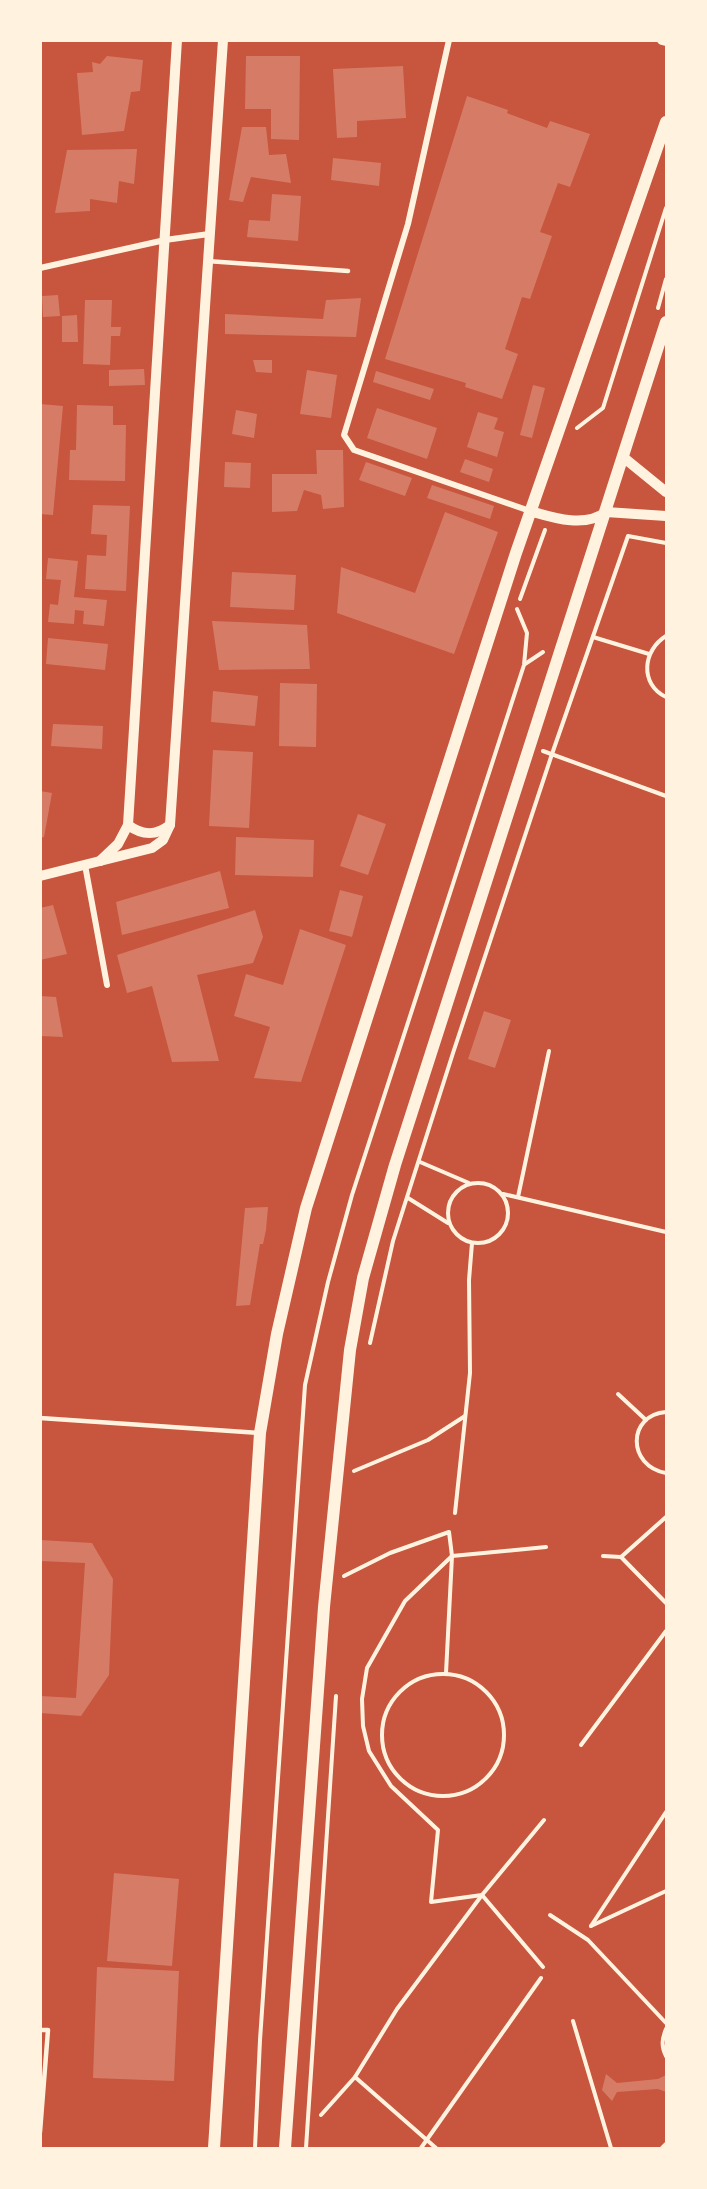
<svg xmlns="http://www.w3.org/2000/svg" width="707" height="2189" font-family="'DejaVu Sans',sans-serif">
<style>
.building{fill:#d67c66}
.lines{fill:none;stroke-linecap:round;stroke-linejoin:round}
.path{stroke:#fff3e0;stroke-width:4}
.service{stroke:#fff3e0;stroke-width:4.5}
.minor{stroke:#fff3e0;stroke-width:6}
.tertiary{stroke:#fff3e0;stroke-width:10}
.secondary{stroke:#fff3e0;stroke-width:12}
</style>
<rect width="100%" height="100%" fill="#c8553d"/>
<g class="building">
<polygon points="107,56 143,60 140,91 131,92 124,131 82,135 77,73 93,72 92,62 100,64"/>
<polygon points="246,56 300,56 299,140 271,139 271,109 245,109"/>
<polygon points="403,66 406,118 357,121 357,137 337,138 333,69"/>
<polygon points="467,96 508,110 507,113 547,128 550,121 590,134 570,187 558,183 540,232 552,236 530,299 522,297 505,349 518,354 502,399 465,387 466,383 385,359"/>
<polygon points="242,127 266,127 269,155 286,154 291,183 251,177 243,202 229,200"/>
<polygon points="137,149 134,184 119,181 117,203 90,199 90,211 55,213 67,150"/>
<polygon points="333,158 381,163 379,186 331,180"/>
<polygon points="272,194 301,196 298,241 247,237 249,220 270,221"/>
<polygon points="58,295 60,316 43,317 42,296"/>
<polygon points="361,298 356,337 225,334 225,314 323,319 326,300"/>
<polygon points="85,300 112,300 111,327 121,327 120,336 111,336 110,365 83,364"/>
<polygon points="77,315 78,342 62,342 62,316"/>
<polygon points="253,360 272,360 272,373 256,372"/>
<polygon points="144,369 145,385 109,386 109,370"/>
<polygon points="307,370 337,375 331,418 300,414"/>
<polygon points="376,371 434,389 430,400 373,382"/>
<polygon points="533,385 545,388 532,438 520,435"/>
<polygon points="40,404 63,406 53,515 40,514"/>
<polygon points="77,405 113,406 113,425 126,425 125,481 69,480 70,450 76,450"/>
<polygon points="377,408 437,428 427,459 367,438"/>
<polygon points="236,410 257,414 254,438 232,434"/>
<polygon points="478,412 498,418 494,429 504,432 497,457 467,447"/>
<polygon points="316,450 343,450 344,507 323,509 321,495 304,490 297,511 272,512 272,474 317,474"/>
<polygon points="465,459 493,469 489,482 460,472"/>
<polygon points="225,462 251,463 250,488 224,487"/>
<polygon points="366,462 412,478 405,496 359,480"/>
<polygon points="432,485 494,506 490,519 427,498"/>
<polygon points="93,505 130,506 126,591 85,589 87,555 106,556 107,535 91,534"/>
<polygon points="445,512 498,532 454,654 337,613 341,567 415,593"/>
<polygon points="48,558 78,561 74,597 107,600 104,626 83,624 84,611 75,610 74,624 48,622 50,604 58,605 61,580 46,579"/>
<polygon points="232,572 296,575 294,610 230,607"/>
<polygon points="212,621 307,625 310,669 219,670"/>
<polygon points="48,638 108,644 105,670 46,664"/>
<polygon points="280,683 317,684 316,747 279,746"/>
<polygon points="213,691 258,696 255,726 211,722"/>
<polygon points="53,724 103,726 102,749 51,746"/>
<polygon points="213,750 253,752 249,828 209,826"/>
<polygon points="40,791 52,793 44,837 40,838"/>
<polygon points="358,814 386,824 368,875 340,866"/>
<polygon points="236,837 314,840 313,877 235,875"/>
<polygon points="220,871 229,908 122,935 116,902"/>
<polygon points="340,890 363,896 352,937 329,931"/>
<polygon points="53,905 67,954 40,960 40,908"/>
<polygon points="255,910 263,937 253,963 197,975 219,1061 172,1062 152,986 127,993 117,955"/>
<polygon points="300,929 346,945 301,1082 254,1078 270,1027 234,1016 246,974 283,985"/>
<polygon points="40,996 56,997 63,1037 40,1036"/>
<polygon points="484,1011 511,1020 495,1068 468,1059"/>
<polygon points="268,1207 266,1230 263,1244 260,1244 250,1305 236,1306 245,1208"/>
<polygon points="40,1540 92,1543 113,1579 109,1675 81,1716 40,1713 40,1696 76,1698 85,1563 40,1561"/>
<polygon points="114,1873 179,1879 172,1966 107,1961"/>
<polygon points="97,1967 179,1971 174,2081 93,2078"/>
<polygon points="606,2074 617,2083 658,2079 666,2075 666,2092 658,2089 617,2092 612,2101 602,2090"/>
</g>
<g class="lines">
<g class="path">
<polyline points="658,308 666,279"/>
<polyline points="577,428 603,408 666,208"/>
<polyline points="520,599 545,530"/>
<path d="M666 636C643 650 639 684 666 697"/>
<polyline points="593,637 649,654"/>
<polyline points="525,664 543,652"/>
<polyline points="543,751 666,796"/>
<polyline points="420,1162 469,1183"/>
<circle cx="478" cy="1213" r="30"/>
<polyline points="503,1194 666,1232"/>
<polyline points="518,1197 549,1051"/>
<polyline points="408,1198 448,1223"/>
<polyline points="370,1343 393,1241 453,1053 552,754 628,536 666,543"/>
<polyline points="618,1394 646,1420"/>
<path d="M666 1412C627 1415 627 1466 666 1473"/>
<polyline points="354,1471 428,1440 465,1416"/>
<polyline points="455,1513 470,1373 469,1280 472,1243"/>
<polyline points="603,1556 621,1557 666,1603"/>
<polyline points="621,1557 666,1517"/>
<polyline points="344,1576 390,1553 449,1532 452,1556 446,1673"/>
<circle cx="443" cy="1735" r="61"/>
<polyline points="581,1745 666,1631"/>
<polyline points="550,1915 588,1940 666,2023"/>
<polyline points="591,1926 666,1812"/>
<polyline points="591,1926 666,1891"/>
<polyline points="543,1967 482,1895 431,1902 438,1830 391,1786 369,1751 363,1726 362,1699 367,1668 405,1601 452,1556 546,1547"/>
<polyline points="573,2021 611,2148"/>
<path d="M666 2029C662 2039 661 2046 666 2056"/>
<polyline points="355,2077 436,2148"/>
<polyline points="321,2115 355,2077 397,2009 482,1895 544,1820"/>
<polyline points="255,2148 260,2040 305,1385 328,1282 352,1195 524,665 527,633 517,609"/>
<polyline points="306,2148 336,1696"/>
<polyline points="421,2148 541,1978"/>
<polyline points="662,2148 666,2144"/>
</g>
<g class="service">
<polyline points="207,261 348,271"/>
<polyline points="40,1418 259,1433"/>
<polyline points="40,2030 48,2030 40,2132"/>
</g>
<g class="minor">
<polyline points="449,40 408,224 344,435 354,450 530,511"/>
<polyline points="40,268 165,240 209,234"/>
<polyline points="85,865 107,985"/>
</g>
<g class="tertiary">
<polyline points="662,40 666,41"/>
<polyline points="623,457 666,492"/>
<path d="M530 511C554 518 585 528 606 512L666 516"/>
<path d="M128 825C143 836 156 836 170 825"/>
<polyline points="100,861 118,844 128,825 177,40"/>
<polyline points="40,876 152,848 163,840 170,825 223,40"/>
</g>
<g class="secondary">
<polyline points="214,2148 260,1433 277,1334 306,1208 516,553 666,122"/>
<polyline points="285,2148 324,1607 350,1350 363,1278 395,1165 666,322"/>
</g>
</g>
<rect width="707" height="2189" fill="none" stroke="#fff3e0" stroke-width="84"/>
</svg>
